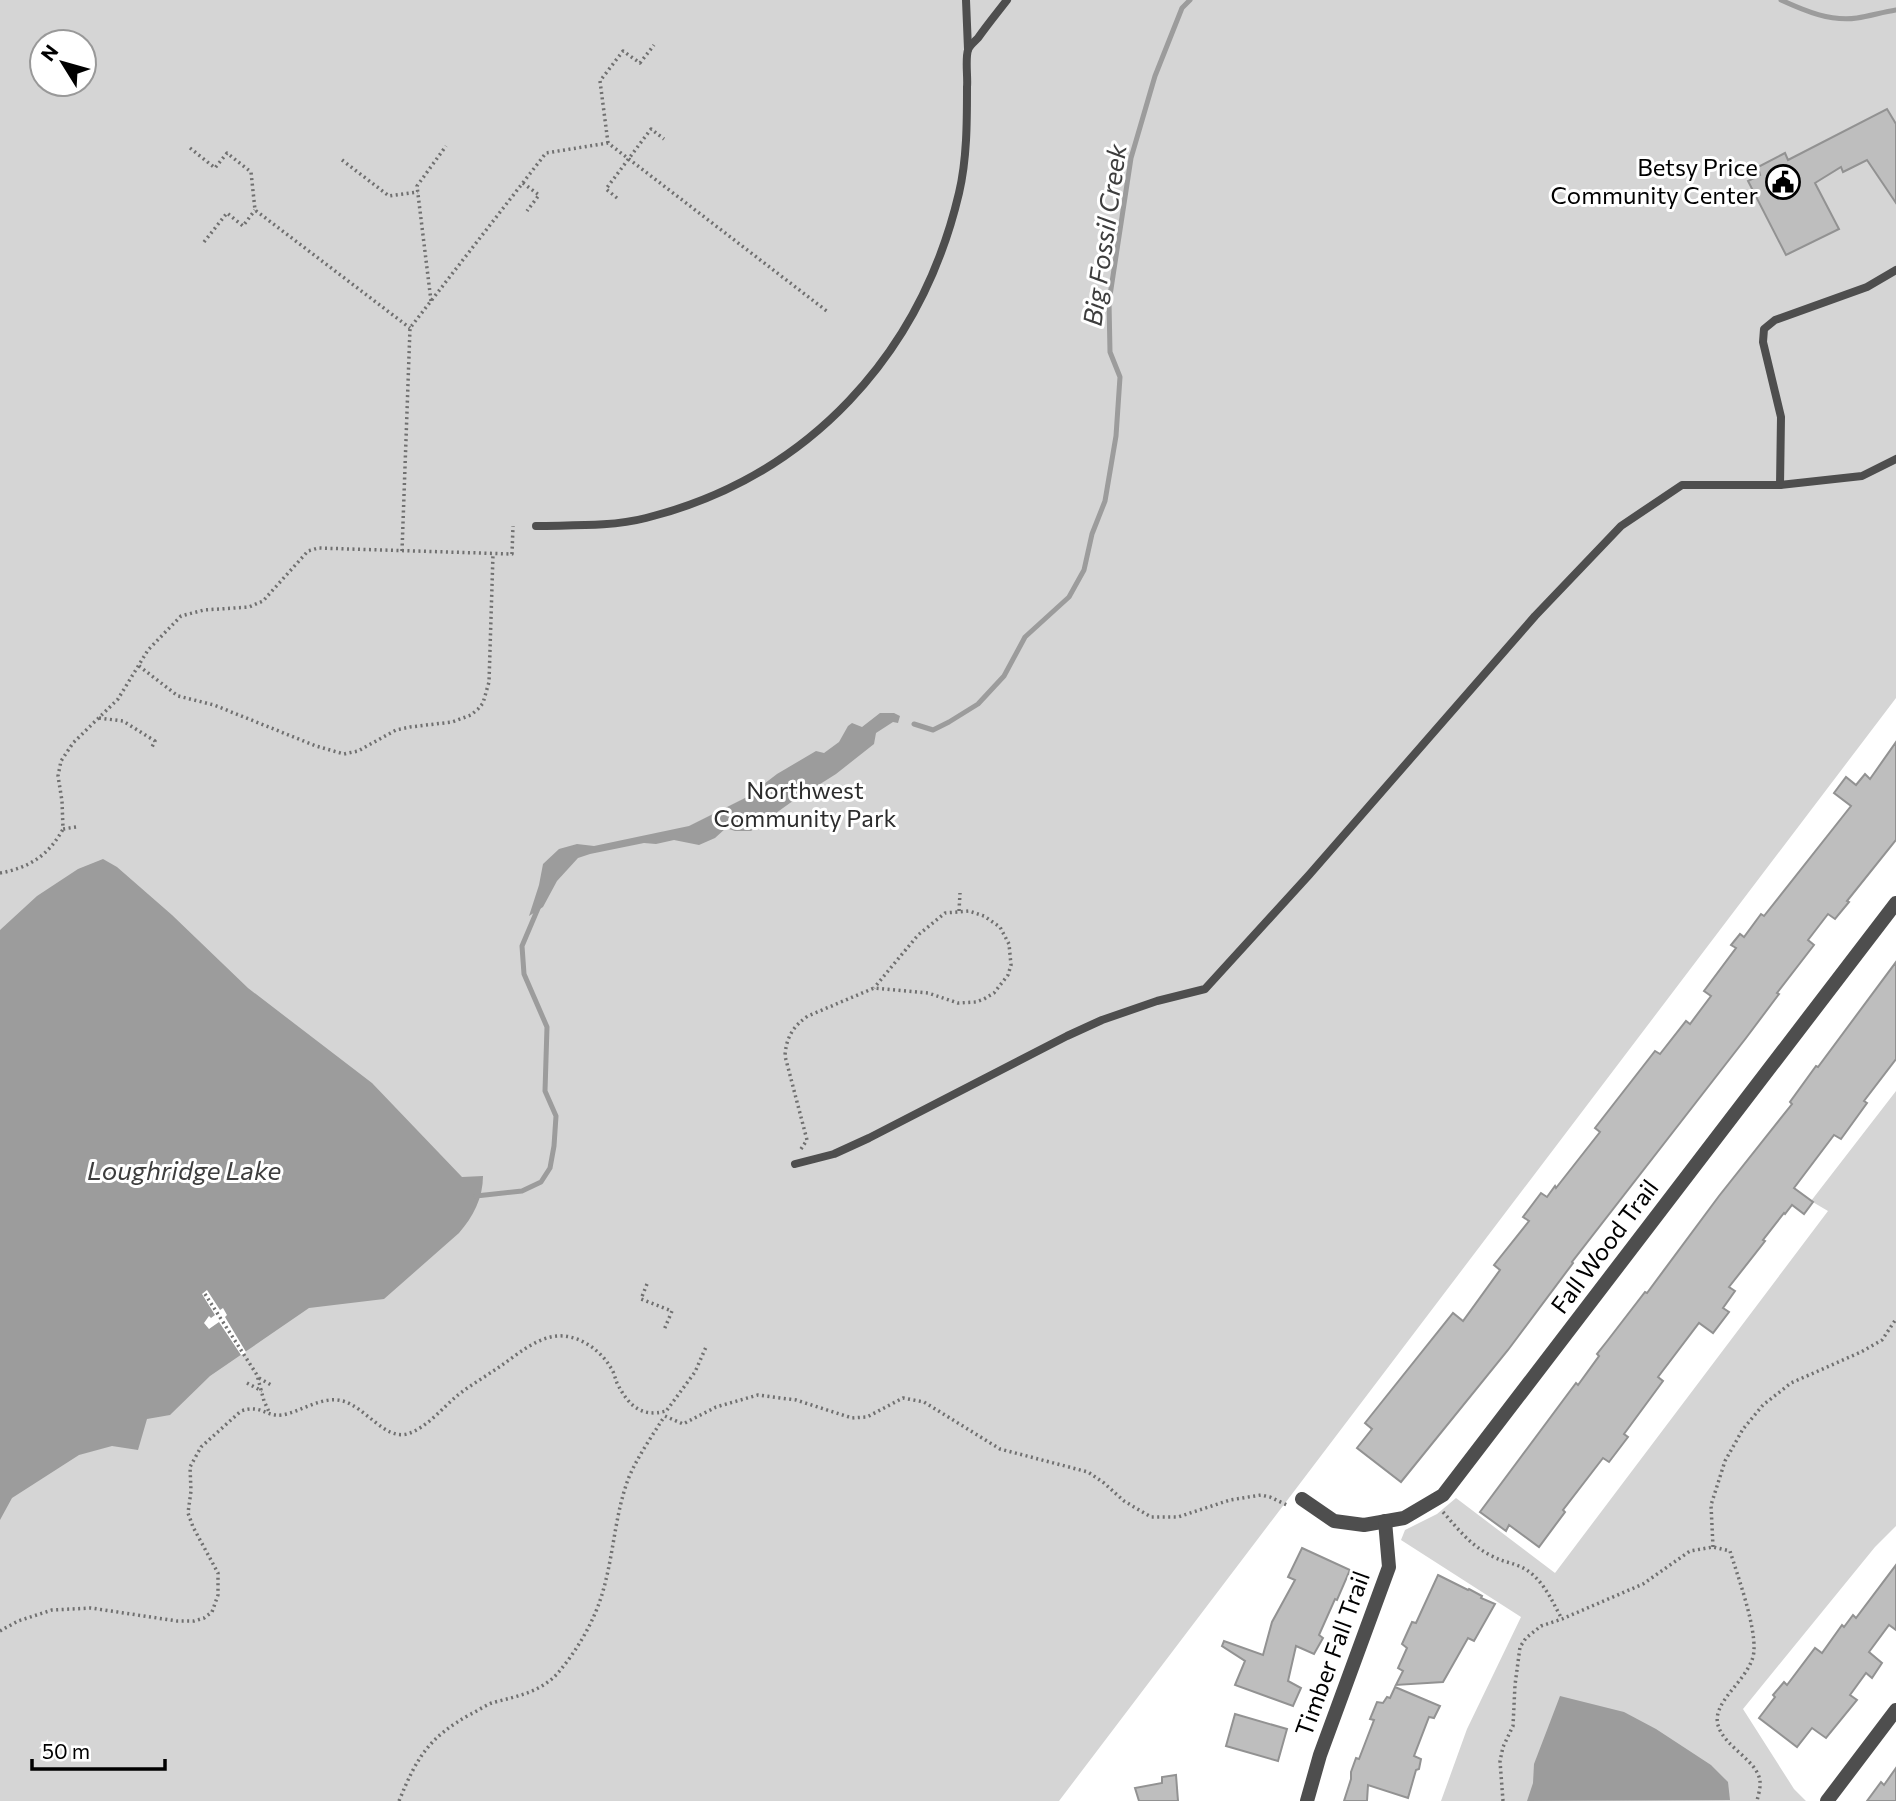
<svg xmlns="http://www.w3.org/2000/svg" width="1896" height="1801" font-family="Commissioner,sans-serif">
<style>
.green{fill:#d5d5d5;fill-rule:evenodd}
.water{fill:#9c9c9c}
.pier{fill:#fff}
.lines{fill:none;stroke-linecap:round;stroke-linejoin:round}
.stream{stroke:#9c9c9c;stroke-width:5}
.building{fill:#bebebe;stroke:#929292;stroke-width:2}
.path{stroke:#707070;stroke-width:3.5;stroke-dasharray:2 3.5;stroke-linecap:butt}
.lane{stroke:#4e4e4e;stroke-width:8}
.street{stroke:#4e4e4e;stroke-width:14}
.labels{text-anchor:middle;stroke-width:6;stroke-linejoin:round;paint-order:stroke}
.poi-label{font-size:24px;fill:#000;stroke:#fff;text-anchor:end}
.park-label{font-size:24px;fill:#2c2c2c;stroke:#fff}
.street-label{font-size:24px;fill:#000;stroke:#fff}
.water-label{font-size:26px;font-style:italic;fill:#3d3d3d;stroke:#fff}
</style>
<rect width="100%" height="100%" fill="#fff"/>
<g class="green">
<path d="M0 0H1896V698L1059 1801H0ZM42 42H84V84H42Z"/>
<polygon points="1896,1091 1896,1526 1875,1547 1743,1709 1794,1789 1806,1801 1441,1801 1467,1729 1521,1617 1401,1540 1405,1530 1437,1514 1456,1498 1555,1573 1828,1211 1811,1201"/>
</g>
<g class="water">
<polygon points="880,713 894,713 900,716 898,723 893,722 876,733 874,744 836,774 790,803 751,831 735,831 726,828 715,838 699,845 674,840 656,844 644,843 590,854 578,858 557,881 543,907 529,916 539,885 543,864 559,849 577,844 594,846 689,826 747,797 777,774 816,751 824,753 839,742 848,726 852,723 862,727"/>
<path d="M103 859 117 867 172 915 248 988 372 1083 462 1177 483 1176C483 1198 473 1217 459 1233L384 1299 309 1308 210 1376 170 1415 147 1419 138 1450 112 1446 79 1455 12 1498 0 1520V930L37 896 78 869Z"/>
<polygon points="1560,1696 1624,1712 1656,1729 1711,1765 1728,1782 1730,1800 1527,1801 1533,1783 1534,1764"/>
</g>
<polygon class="pier" points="207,1290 220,1310 223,1308 227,1315 225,1317 246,1352 244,1354 241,1355 219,1322 209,1329 204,1323 209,1316 211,1318 215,1315 202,1294"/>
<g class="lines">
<g class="stream">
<path d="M1781 0C1805 11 1831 22 1857 18 1870 16 1883 12 1896 10"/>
<polyline points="914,724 933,730 949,722 978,704 1004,676 1025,637 1069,597 1084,570 1092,534 1105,501 1116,436 1120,377 1110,352 1109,302 1131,158 1155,76 1182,8 1190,0"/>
<polyline points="476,1196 522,1191 541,1182 550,1168 554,1146 556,1116 545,1091 547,1027 524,974 522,946 539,906"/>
</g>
</g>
<g class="building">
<polygon points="1887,109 1896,124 1896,203 1867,160 1843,172 1841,167 1815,183 1839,229 1786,255 1748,181 1760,175 1758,167 1785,153 1788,160"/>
<polygon points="1896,742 1896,840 1847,901 1849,902 1835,919 1828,914 1808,940 1814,945 1777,993 1779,994 1746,1038 1572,1262 1573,1263 1508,1350 1401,1482 1357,1448 1372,1429 1365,1423 1453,1313 1463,1321 1500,1270 1494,1265 1529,1221 1523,1217 1541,1193 1547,1197 1555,1186 1556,1188 1600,1132 1595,1128 1655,1051 1660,1054 1686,1021 1690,1024 1711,996 1704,991 1736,948 1731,945 1740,934 1744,937 1761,914 1764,916 1851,806 1834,793 1846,777 1856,785 1865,774 1870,779"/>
<polygon points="1896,962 1896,1059 1864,1101 1867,1103 1841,1139 1834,1135 1794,1188 1813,1202 1804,1214 1792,1205 1785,1214 1784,1213 1763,1240 1765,1241 1729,1287 1735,1291 1723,1308 1729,1312 1713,1333 1699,1323 1658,1377 1663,1381 1624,1434 1628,1437 1609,1462 1603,1458 1563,1510 1565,1512 1539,1547 1509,1525 1506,1531 1480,1512 1576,1383 1578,1385 1599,1356 1597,1354 1608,1340 1645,1292 1647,1293 1719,1196 1792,1104 1790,1102 1816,1066 1818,1067"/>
<polygon points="1302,1548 1350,1570 1337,1600 1335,1599 1319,1635 1323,1638 1314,1654 1296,1646 1288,1681 1301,1688 1293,1706 1235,1685 1245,1661 1222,1646 1224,1641 1263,1655 1272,1622 1295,1580 1288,1577"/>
<polygon points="1896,1565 1896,1630 1889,1625 1869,1652 1882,1663 1872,1678 1866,1673 1850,1695 1857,1700 1826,1738 1812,1728 1797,1747 1759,1718 1775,1697 1773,1695 1784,1682 1787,1685 1815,1648 1822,1653 1842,1625 1844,1627 1853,1615 1856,1618"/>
<polygon points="1438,1575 1468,1590 1469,1589 1482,1596 1481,1598 1495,1604 1474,1641 1468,1638 1443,1682 1396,1685 1403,1671 1398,1668 1407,1648 1402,1644 1412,1622 1416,1623"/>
<polygon points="1395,1687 1440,1706 1434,1718 1429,1717 1414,1756 1421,1759 1419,1769 1416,1770 1408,1798 1368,1785 1367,1801 1344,1801 1351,1779 1351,1772 1356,1758 1359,1759 1374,1720 1370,1719 1377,1702 1383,1703 1387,1697 1390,1698"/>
<polygon points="1235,1714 1287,1729 1278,1761 1226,1746"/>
<polygon points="1896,1768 1896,1801 1867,1801 1881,1782 1884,1785"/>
<polygon points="1176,1775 1178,1801 1139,1801 1135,1788 1162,1783 1162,1777"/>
</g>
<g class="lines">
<g class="path">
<polyline points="608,143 600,81 623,51 640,63 654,45"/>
<polyline points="190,148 215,168 227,153 251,172 255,210 410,328"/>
<polyline points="342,160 389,196 418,192"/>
<polyline points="523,183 539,195 527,211"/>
<polyline points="617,198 606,189 651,129 664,139"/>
<polyline points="204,242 227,213 243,226 255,210"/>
<polyline points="431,301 417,186 446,146"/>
<polyline points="402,551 410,328 546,153 608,143 828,312"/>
<polyline points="139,666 178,696 214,705 316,746 344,754 358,751 396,730 410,727 452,722 471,715 478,709 483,703 489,682 493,554"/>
<polyline points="99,718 123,721 155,741 152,747"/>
<polyline points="76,827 63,829 62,801 58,776 61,761 73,743 118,699 148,650 181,616 204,610 249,607 263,601 308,551 318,548 512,554 513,526"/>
<path d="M0 873C29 868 49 855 63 829"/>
<polyline points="959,911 960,893"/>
<path d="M801 1149 807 1140 785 1056C786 1038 793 1026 808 1016L874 988 928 993 958 1003 976 1002 984 999 994 993 1008 975 1011 965 1009 944 1000 927 984 916 969 911 945 913 918 935 874 988"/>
<polyline points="647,1284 641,1299 672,1311 664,1330"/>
<polyline points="205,1294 257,1375 264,1401 270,1414"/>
<polyline points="259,1378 273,1386"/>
<polyline points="247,1383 262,1391"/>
<polyline points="667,1410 695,1372 706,1347"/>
<polyline points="665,1416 683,1424 716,1407 758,1395 796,1400 852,1418 867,1417 903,1398 924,1402 1000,1449 1088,1472 1104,1483 1124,1501 1151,1517 1178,1517 1230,1500 1261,1495 1270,1497 1289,1506"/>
<path d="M1443 1512C1458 1529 1471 1546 1492 1556 1506 1564 1518 1562 1532 1574 1546 1586 1553 1603 1562 1619"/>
<polyline points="1713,1547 1711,1505 1725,1461 1743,1429 1763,1405 1791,1383 1861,1352 1882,1340 1896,1319"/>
<path d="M0 1631 18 1621 52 1610 91 1608 177 1621H194L204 1618 212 1612 218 1595V1573L193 1527 188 1513 191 1491 190 1467 201 1447 241 1411C262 1404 265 1417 282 1415 301 1412 323 1395 343 1401 365 1407 385 1440 407 1434 427 1428 442 1408 458 1395 472 1384 488 1375 502 1365 512 1358 522 1350 533 1344 542 1339 553 1335 564 1336 583 1338 601 1351 611 1368 614 1372 615 1378 617 1383 628 1405 641 1418 666 1411"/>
<path d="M399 1801C417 1757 429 1737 471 1714 479 1710 487 1704 495 1702 518 1696 540 1692 557 1674 577 1651 595 1620 603 1591 614 1553 615 1513 629 1477 638 1456 652 1436 664 1417"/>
<path d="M1503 1801 1500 1761 1503 1747 1513 1726 1515 1685 1520 1647 1526 1638 1541 1626 1562 1619 1643 1584 1690 1551 1713 1547 1730 1551C1738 1577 1755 1623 1754 1650 1753 1678 1711 1700 1718 1725 1724 1748 1762 1762 1760 1785 1760 1790 1758 1796 1757 1801"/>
</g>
<g class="lane">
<polyline points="966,0 968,49"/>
<polyline points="1780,485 1781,417 1763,342 1764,329 1775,320 1867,287 1896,270"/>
<path d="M536 526C572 525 611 527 646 518 809 477 921 354 959 193 967 159 967 122 967 87 968 78 965 59 968 50 969 46 975 41 978 38 987 25 997 13 1007 0"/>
<polyline points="795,1164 834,1154 869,1138 1067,1036 1102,1020 1157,1001 1205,989 1309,875 1535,616 1621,526 1682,485 1780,485 1862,476 1896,459"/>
</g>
<g class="street">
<polyline points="1302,1499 1334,1521 1364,1525 1404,1518 1443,1495 1896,903"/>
<polyline points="1307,1801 1320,1755 1389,1567 1385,1521"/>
<polyline points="1827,1801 1896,1710"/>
</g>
</g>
<defs>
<g id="civic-ring" transform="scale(1.75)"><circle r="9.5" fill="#fff" stroke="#000" stroke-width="1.5"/><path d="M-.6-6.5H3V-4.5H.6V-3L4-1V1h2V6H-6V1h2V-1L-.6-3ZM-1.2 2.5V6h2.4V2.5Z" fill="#000"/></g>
</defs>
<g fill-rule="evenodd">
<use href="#civic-ring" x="1783" y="182"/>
</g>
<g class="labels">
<g class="poi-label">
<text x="1758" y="176">Betsy Price<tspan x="1758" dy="28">Community Center</tspan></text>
</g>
<g class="park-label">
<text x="805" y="799">Northwest<tspan x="805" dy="28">Community Park</tspan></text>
</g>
<g class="street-label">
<text transform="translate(1605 1247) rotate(-53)" y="8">Fall Wood Trail</text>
<text transform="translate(1333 1654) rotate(-70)" y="8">Timber Fall Trail</text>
</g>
<g class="water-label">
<text transform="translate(1105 235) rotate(-82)" y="9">Big Fossil Creek</text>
<text x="184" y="1180">Loughridge Lake</text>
</g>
</g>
<g transform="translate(63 63) rotate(307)"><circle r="33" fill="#ffffff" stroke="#999999" stroke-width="2"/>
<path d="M0-5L12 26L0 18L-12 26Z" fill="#000000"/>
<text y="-10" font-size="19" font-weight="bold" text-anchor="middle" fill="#000000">N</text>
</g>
<path d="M32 1759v10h133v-10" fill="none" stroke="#000000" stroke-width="3.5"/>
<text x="42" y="1759" font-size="21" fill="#000000" stroke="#ffffff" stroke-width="5" paint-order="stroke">50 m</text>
</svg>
